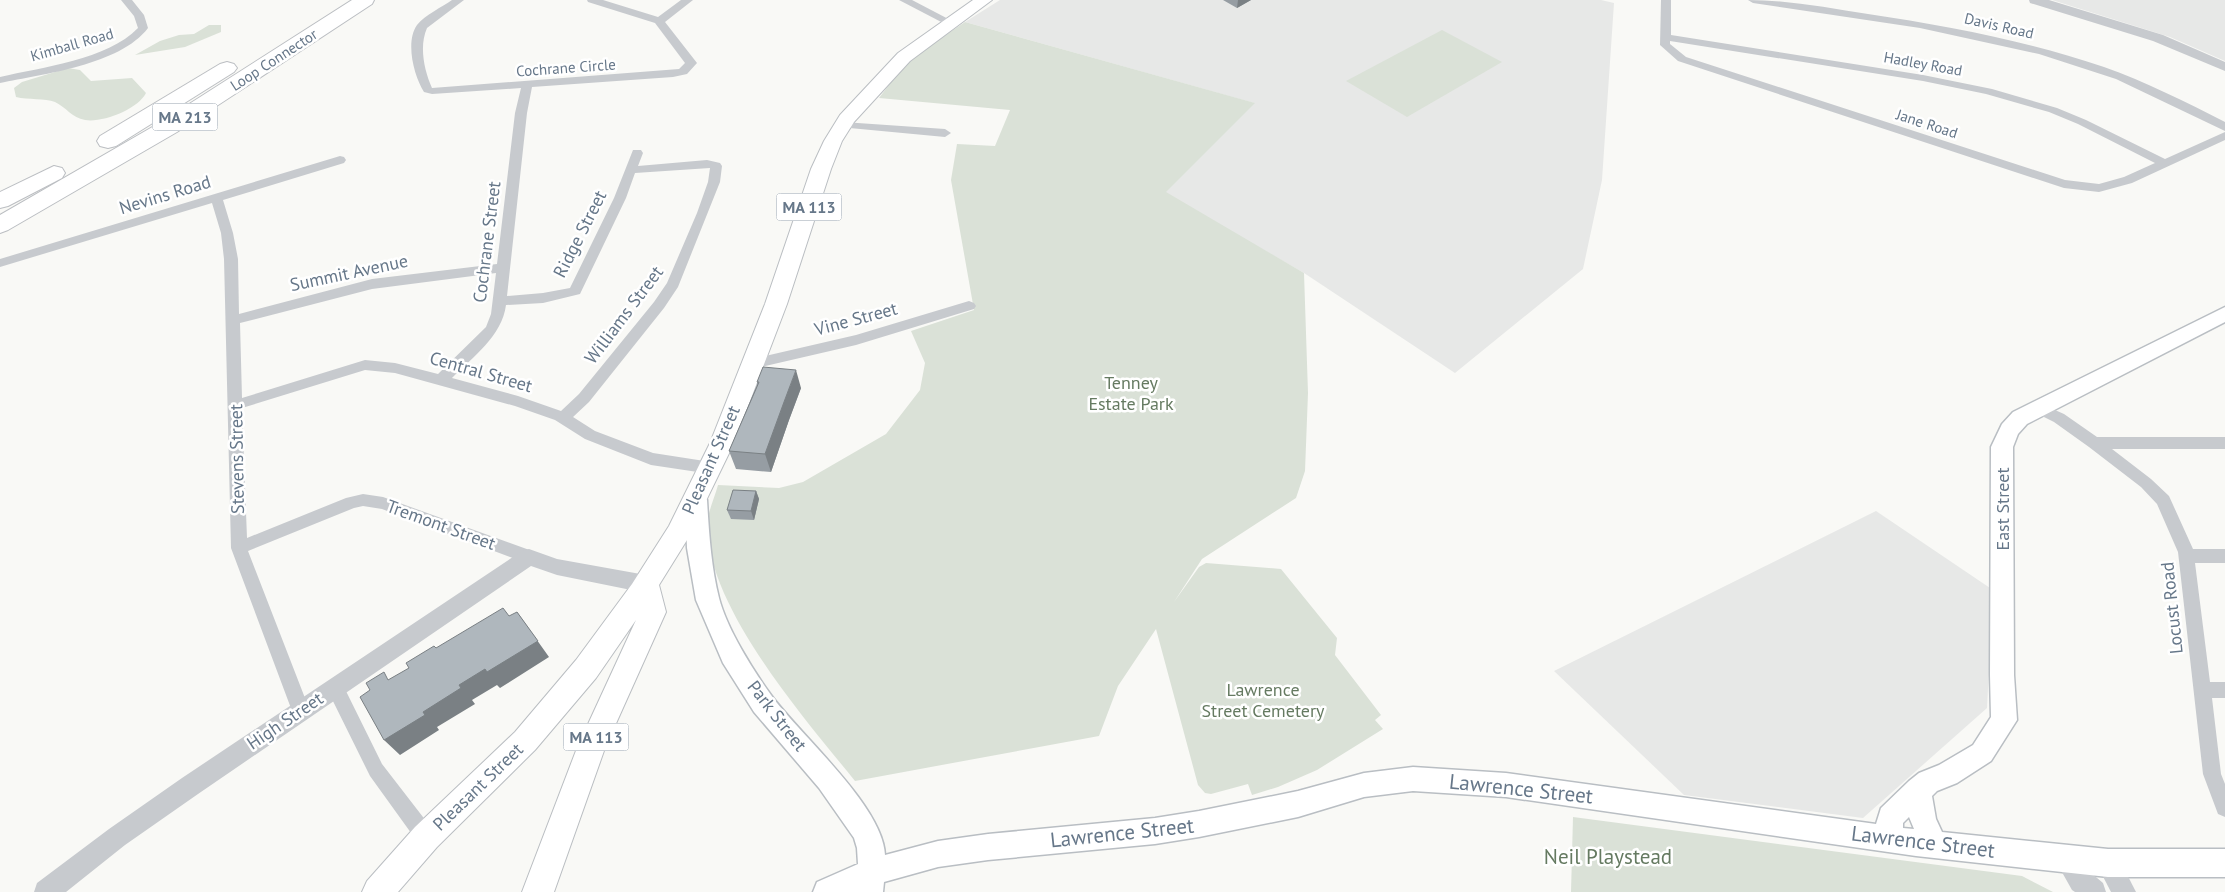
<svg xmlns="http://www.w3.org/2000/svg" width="2225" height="892" font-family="'PT Sans',sans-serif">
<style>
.built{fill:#e7e8e7}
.green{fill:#dae1d7}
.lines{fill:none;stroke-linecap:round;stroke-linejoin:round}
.secondary-casing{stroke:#b9bec3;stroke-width:3}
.primary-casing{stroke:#babec2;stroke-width:2}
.motorway-casing{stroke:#bbbec2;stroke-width:2}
.minor{fill:#c7cace;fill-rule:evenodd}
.tertiary{fill:#c7cace;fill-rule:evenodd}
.secondary{fill:#fff;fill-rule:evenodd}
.primary{fill:#fff;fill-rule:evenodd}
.motorway{fill:#fff;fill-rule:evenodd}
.wall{fill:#969da3}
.shaded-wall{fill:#7a8084}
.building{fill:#afb7bd;stroke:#7a8084}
.labels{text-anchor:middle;stroke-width:5;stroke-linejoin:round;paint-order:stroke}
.far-street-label{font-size:15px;fill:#667789;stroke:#fff}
.shield{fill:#fff;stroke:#94a0ac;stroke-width:1}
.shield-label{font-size:16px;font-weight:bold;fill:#667789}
.street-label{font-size:18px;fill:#667789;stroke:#fff}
.park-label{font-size:18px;fill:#657a61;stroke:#fff}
.near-street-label{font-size:21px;fill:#667789;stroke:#fff}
.near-park-label{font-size:21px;fill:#657a61;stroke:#fff}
</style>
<rect width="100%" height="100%" fill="#f9f9f6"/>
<g class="built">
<polygon points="1000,0 1601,0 1614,3 1602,180 1583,269 1455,373 1304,273 1160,191 1254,103 965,22"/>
<polygon points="2052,0 2225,0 2225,61 2170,37"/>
<polygon points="1876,511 1993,590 1987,708 1863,818 1684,795 1554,671"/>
</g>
<g class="green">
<path d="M965 22 1255 103 1166 192 1304 273 1308 393 1305 471 1296 498 1202 559 1174 602 1199 567 1206 563 1281 569 1337 638 1335 655 1381 715 1375 720 1383 729 1317 770 1278 787 1252 795 1248 784 1211 794 1205 793 1198 785 1156 629 1118 686 1099 736 855 781C806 720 700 600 708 518 710 507 715 496 718 485L779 488 803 482 886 434 920 390 925 363 911 331 974 310 951 180 957 144 995 146 1010 110 879 98 907 61Z"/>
<polygon points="209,25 221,25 221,32 185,47 135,55 160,41 179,35 194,34"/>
<polygon points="1442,30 1502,62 1407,117 1346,81"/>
<path d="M68 68 80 70 91 81 132 78 146 93C138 109 103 123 85 120 72 118 66 107 55 102 45 98 28 100 16 97L14 88 22 82Z"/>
<polygon points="1573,817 2022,876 2053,892 1571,892"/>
</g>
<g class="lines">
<g class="secondary-casing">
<path id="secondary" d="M2225 307V322L2027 424 2018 434 2013 447 2014 675 2017 720 1991 761 1957 783 1937 791 1932 796 1936 819 1942 832 2108 849H2225V877H2108L1916 856 1506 797 1413 791 1364 797 1298 817 1199 837 1155 844 988 860 938 867 884 882 883 892H813L817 882 858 864 857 848 854 838 819 788 754 712 723 663 696 600 687 548 685 500 688 494 696 491 704 494 707 500C709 533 711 566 719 598 727 629 753 670 771 695 800 735 883 806 885 855L938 841 988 834 1155 818 1199 811 1298 791 1364 773 1413 767 1506 773 1876 824 1881 808 1909 781 1919 773 1939 765 1973 745 1991 717 1990 675 1991 447 2002 424 2013 412ZM1909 817 1914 829 1903 828V823Z"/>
</g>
<g class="primary-casing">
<polygon id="primary" points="973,0 992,0 910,61 854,122 842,141 831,169 787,304 734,443 687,540 659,585 666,612 605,748 554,892 522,892 577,748 636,620 596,678 535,750 437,847 398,892 362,892 367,881 415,827 515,732 576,660 632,584 669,526 710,443 765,304 811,169 824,141 840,115 898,53"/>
</g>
<g class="motorway-casing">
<g id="motorway">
<polygon points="352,0 374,0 372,4 177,132 8,230 0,233 0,215 161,122"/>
<polygon points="227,62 234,64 237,68 234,72 116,146 108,148 100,146 97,141 100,136 220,64"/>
<polygon points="54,166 62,168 65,173 62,178 8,206 0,208 0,192"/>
</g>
</g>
<g class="minor">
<path d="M121 0H132L144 15 148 28C120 65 43 74 0 83V77C42 67 107 60 138 28L134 16Z"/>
<path d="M452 0H464L427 28C419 46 424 70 432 88L679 69 685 63 655 23 588 2 587 0H603L658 17 681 0H693L665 22 697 63 687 74 673 77 532 87 527 113 507 296 543 293 570 288 614 198 633 150H641L643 153 638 166 707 160 720 163 722 166 720 182 678 287 664 308 589 402 573 417 595 431 653 453 711 462 716 464 719 468 716 472 711 474 651 465 585 439 555 420 515 406 395 373 365 370 242 408 247 538 346 498 363 494 383 497 535 552 537 557 535 562 529 564 382 509 363 506 354 508 248 551 310 711 307 717 301 719 295 717 292 711 231 548 224 259 221 233 212 203 0 267V259L340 156 344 157 346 160 344 163 223 200 233 233 238 259 239 314 372 279 497 264 515 113 521 88 432 94 424 92C414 76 405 42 417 25 425 15 442 7 452 0ZM710 168 708 182 697 213 667 283 654 302 579 394 561 411 518 396 452 378C473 357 502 336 506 305L543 303 580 294 626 198 635 173ZM496 273 491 314 486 327 438 374 395 363 365 360 242 398 240 323 372 289Z"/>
<polygon points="899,0 912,0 956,23 955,25 947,25"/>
<path d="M1661 0H1671V35L1923 75 1992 89 2057 108 2086 120 2165 159 2225 132V140L2132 183 2099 192 2064 188 1678 61 1660 45ZM1670 41 1923 81 1986 94 2049 112 2078 124 2155 163 2124 177 2099 184 2065 180 1686 57 1670 44Z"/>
<path d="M1748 0C1788 0 1828 8 1868 14 1948 26 2028 41 2104 67 2146 82 2186 102 2225 122V131L2116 79 2039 54 1920 28 1753 3Z"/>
<polygon points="843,122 945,129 951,133 945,137 839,127 837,125"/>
<polygon points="969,301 974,303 976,306 974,309 856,345 752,369 747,368 745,364 747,360 752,359 856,335"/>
<polygon points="2039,403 2064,414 2097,437 2225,437 2225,449 2112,449 2151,479 2169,496 2193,549 2225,549 2225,563 2195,563 2210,682 2225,682 2225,698 2212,698 2221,774 2225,784 2225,817 2218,814 2203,774 2178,552 2157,504 2141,487 2089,447 2054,422 2034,412 2032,408 2034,404"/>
<polygon points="335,679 341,681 382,764 433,830 436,837 433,844 426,846 419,844 370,776 326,687 329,681"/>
</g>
<g class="tertiary">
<polygon points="2029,0 2049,0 2163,35 2225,62 2225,71 2153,41 2030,3"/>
<polygon points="529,549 557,559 646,575 653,578 656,584 653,590 646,593 557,575 531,566 198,794 125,845 66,892 34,892 37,883 109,829 182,778 522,551"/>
<polygon points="2066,846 2075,850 2090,872 2103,883 2106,892 2075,892 2072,890 2054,858 2057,850"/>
<polygon points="2108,851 2117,855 2136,892 2111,892 2096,863 2099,855"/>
</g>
<use href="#secondary" class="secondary"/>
<use href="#primary" class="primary"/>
<use href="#motorway" class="motorway"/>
</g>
<g class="wall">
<polygon points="1223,0 1251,0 1237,8"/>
<polygon points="757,382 801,388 789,420 771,472 736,469 729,451 757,385"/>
<polygon points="756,491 759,499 754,520 731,519 727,510"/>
</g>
<g class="shaded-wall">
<polygon points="1238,0 1251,0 1237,8"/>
<polygon points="796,370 801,388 789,420 771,472 765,454 784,402"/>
<polygon points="756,491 759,499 754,520 751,511"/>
<polygon points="517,612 549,657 500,688 497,685 472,700 475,704 437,727 439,730 400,755 384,740 459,685"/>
</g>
<g class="building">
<polygon points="763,367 796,370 784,402 765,454 729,451 759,382 757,382"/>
<polygon points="733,490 756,491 751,511 727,510"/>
<polygon points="503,608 509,616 517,612 538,641 487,672 485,669 459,685 461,688 423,712 425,715 384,740 360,697 370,690 366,683 384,672 388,680 409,668 406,663 434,646 436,648"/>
</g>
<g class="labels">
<g class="far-street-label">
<text transform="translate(1999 26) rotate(13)" y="5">Davis Road</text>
<text transform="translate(72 45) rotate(-16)" y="5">Kimball Road</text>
<text transform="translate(274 60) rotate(-33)" y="5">Loop Connector</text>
<text transform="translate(1923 64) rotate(10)" y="5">Hadley Road</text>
<text transform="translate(566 68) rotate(-4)" y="5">Cochrane Circle</text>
<text transform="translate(1927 124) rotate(18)" y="5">Jane Road</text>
</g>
<g class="shield">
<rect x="152.5" y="103.5" width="65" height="27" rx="4"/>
<rect x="776.5" y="193.5" width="65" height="27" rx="4"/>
<rect x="563.5" y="723.5" width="65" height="27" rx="4"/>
</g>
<g class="shield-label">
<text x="185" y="123">MA 213</text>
<text x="809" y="213">MA 113</text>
<text x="596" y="743">MA 113</text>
</g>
<g class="street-label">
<text transform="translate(165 195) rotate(-17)" y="6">Nevins Road</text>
<text transform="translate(580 234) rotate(-63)" y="6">Ridge Street</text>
<text transform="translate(487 242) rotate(-83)" y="6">Cochrane Street</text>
<text transform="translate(349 273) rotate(-12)" y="6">Summit Avenue</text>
<text transform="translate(624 315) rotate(-53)" y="6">Williams Street</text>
<text transform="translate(856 319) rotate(-15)" y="6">Vine Street</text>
<text transform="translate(481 372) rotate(16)" y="6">Central Street</text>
<text transform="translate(237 459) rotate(-91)" y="6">Stevens Street</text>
<text transform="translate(711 460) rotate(-66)" y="6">Pleasant Street</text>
<text transform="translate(2003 509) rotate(-90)" y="6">East Street</text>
<text transform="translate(441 525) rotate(20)" y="6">Tremont Street</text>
<text transform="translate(2172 608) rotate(-96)" y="6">Locust Road</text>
<text transform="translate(777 716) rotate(52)" y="6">Park Street</text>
<text transform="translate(285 721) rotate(-34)" y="6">High Street</text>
<text transform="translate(478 787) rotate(-44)" y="6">Pleasant Street</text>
</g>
<g class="park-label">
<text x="1131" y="389">Tenney<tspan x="1131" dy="21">Estate Park</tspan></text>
<text x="1263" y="696">Lawrence<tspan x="1263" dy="21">Street Cemetery</tspan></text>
</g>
<g class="near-street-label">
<text transform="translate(1521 789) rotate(6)" y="7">Lawrence Street</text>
<text transform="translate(1122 833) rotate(-6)" y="7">Lawrence Street</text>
<text transform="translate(1923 842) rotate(7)" y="7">Lawrence Street</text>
</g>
<g class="near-park-label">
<text x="1608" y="864">Neil Playstead</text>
</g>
</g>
</svg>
